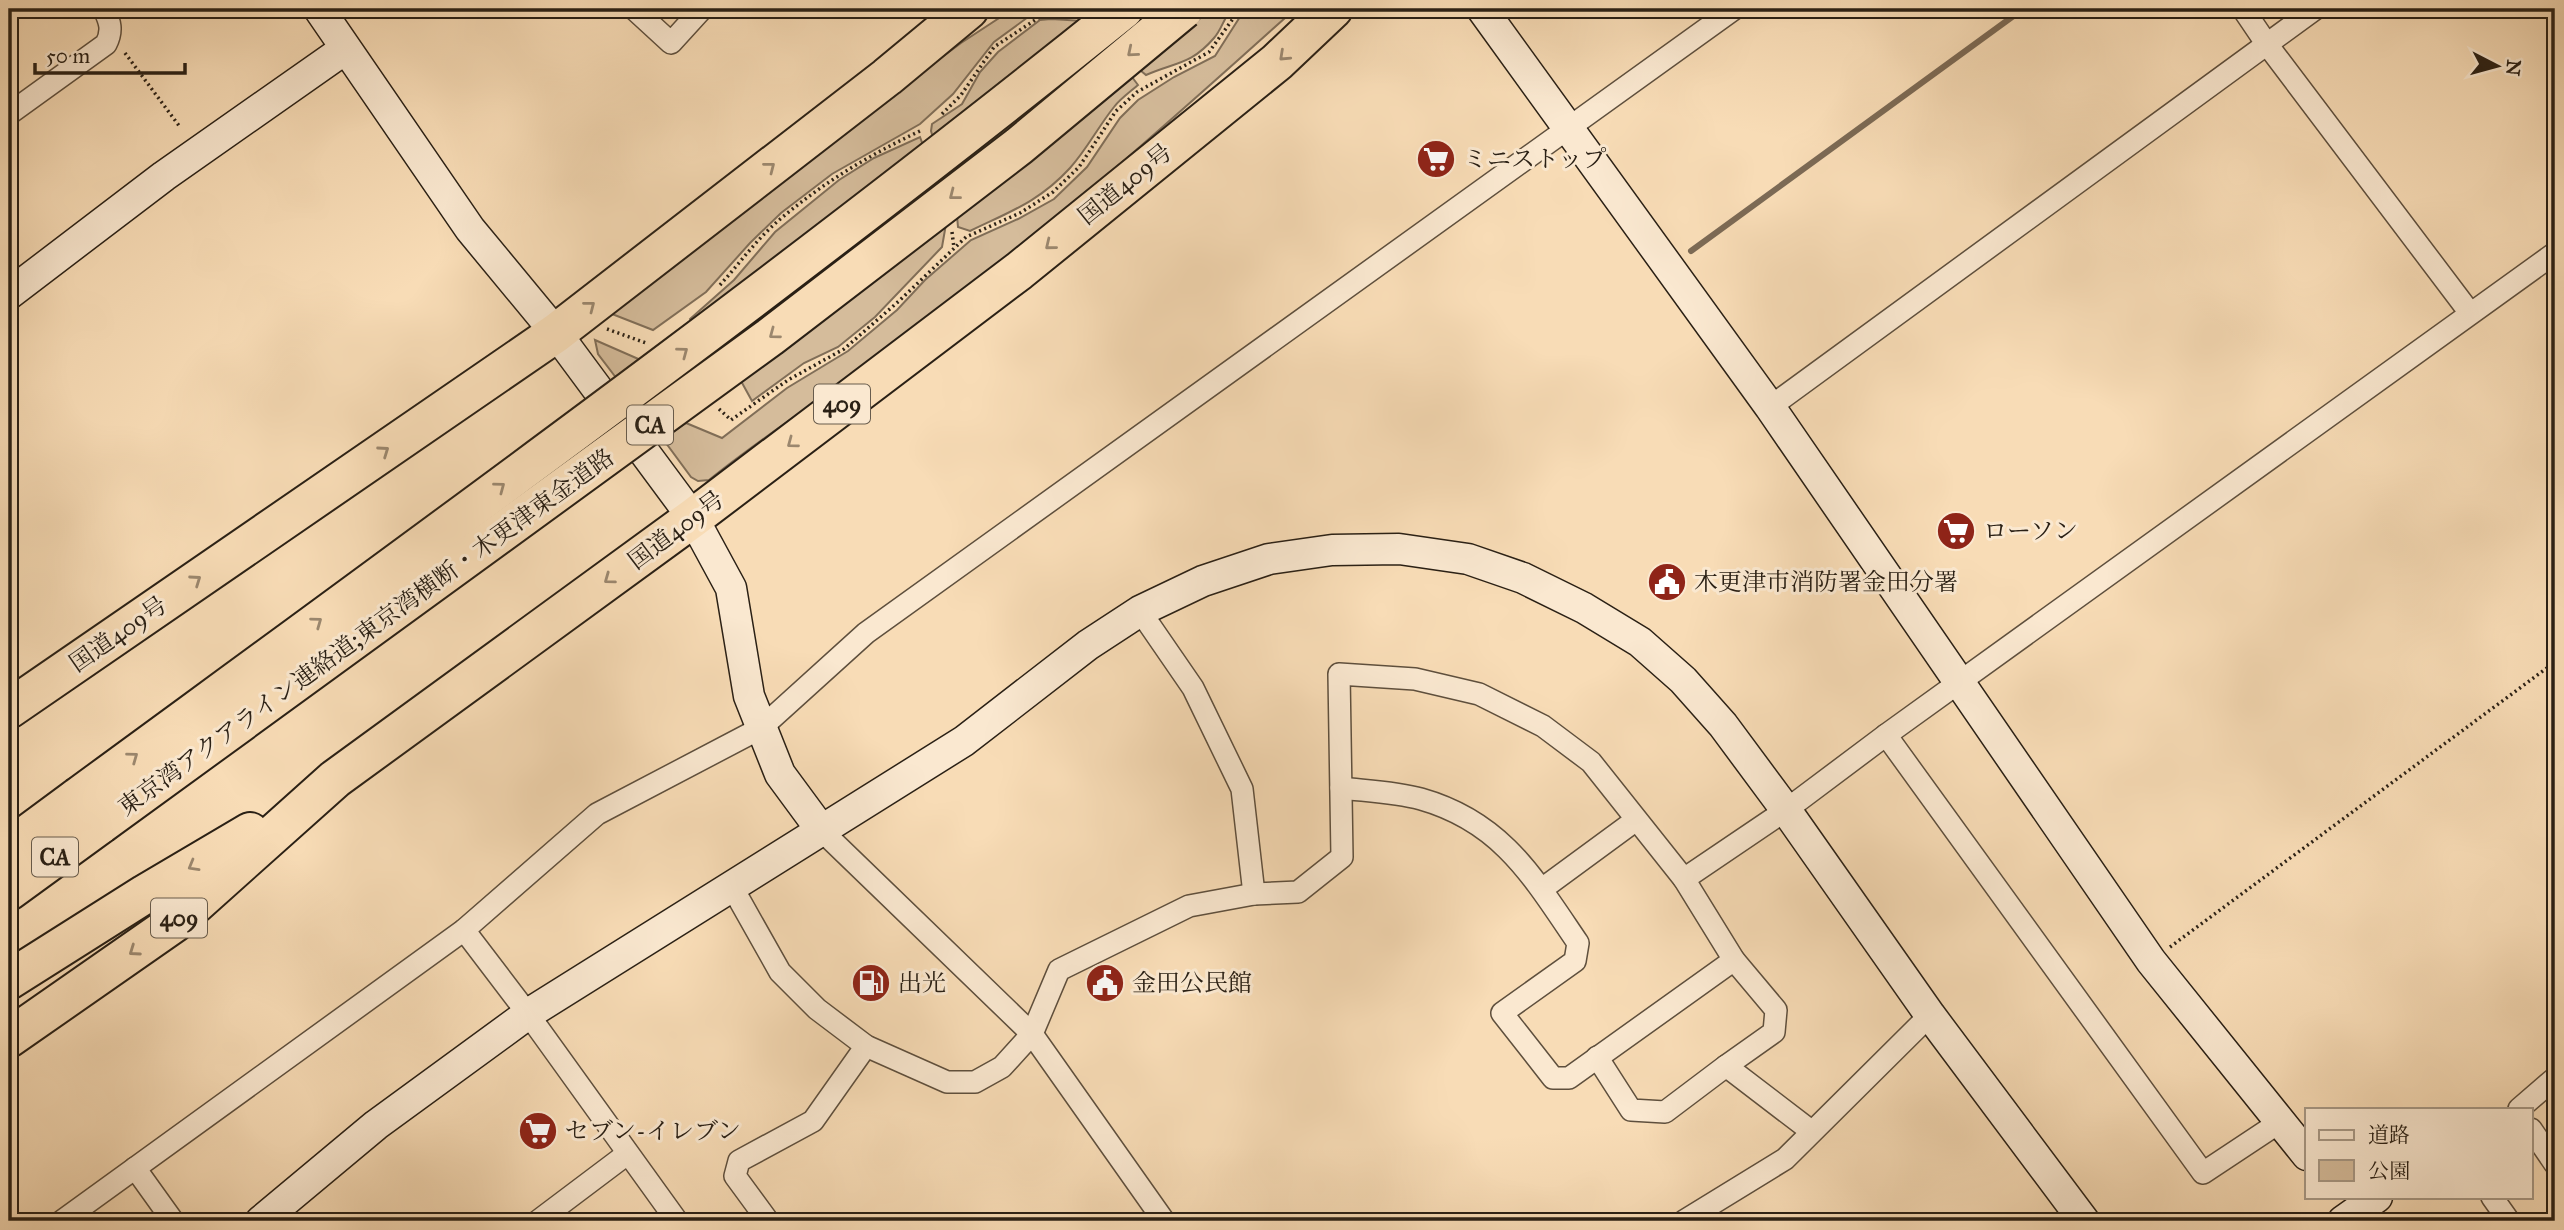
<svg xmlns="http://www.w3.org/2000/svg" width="2564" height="1230" font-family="'IM FELL Great Primer','Noto Serif JP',serif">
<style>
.green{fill:#d5bc9b;stroke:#806e58;stroke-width:2}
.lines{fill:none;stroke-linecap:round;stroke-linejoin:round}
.stream{stroke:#7c6a55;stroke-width:6}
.street-casing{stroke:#5e4f3d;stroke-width:24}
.secondary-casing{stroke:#2a2015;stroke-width:33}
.highway-casing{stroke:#2a2015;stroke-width:42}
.path{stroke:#2a2015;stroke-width:3.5;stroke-dasharray:2 3.5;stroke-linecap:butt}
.street{stroke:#fae8d0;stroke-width:21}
.secondary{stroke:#fae8d0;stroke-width:30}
.highway{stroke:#f8dcb6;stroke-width:38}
.highway-bridge-casing{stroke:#2a2015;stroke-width:42;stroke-linecap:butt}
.highway-bridge{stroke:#f8dcb6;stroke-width:38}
.oneway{stroke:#9b876e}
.labels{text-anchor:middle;stroke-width:6;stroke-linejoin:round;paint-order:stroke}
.shield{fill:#fae8d0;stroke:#685c4d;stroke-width:2}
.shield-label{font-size:23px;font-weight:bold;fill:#2a2015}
.poi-label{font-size:24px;fill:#2a2015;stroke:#fae8d0;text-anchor:start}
.street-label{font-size:24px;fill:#2a2015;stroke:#fae8d0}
</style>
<rect width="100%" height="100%" fill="#f8dcb6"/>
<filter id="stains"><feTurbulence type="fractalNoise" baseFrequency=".00286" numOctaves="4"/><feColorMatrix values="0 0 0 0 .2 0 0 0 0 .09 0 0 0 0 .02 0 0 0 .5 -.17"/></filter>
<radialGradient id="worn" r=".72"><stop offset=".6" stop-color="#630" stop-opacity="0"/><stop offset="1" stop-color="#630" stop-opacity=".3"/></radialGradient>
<g class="green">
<polygon points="1013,9 1039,9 994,42 953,94 920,124 832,174 781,213 750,243 706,292 653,330 612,314 610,305 961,43"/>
<path d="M1211 9H1232C1224 17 1222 29 1214 38 1191 65 1175 62 1146 75L1140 70Z"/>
<path d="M1245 9H1295C1165 126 1035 242 894 347 833 392 768 432 709 480L698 481 691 477 663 439 686 423 722 438 787 388 848 351 897 310 925 280 971 240 1018 219 1054 199 1087 167 1120 118 1138 100 1174 77 1215 56Z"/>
<polygon points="1051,19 1084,21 934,141 931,131 932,124 962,104 980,72 998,52 1040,20"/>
<path d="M1132 77 1138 85C1130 92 1120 99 1114 107 1098 127 1087 149 1070 168 1039 202 1009 212 970 231L958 227 957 216Z"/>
<polygon points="920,137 924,148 692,324 690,319 734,280 775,232 839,180 874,158"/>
<polygon points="946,224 942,247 875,317 838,347 804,363 752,401 741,381"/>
<polygon points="595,340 643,361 617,379 598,354"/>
</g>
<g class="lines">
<polyline class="stream" points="1691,251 2023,9"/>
<g class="street-casing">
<g id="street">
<polyline points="634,9 671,43 702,9"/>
<polyline points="2243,9 2266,43 2470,313"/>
<path d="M9 114 106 44C113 30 110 22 104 9"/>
<polyline points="1770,407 2315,9"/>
<polyline points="1140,611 1193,688 1242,789 1254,894"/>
<polyline points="1886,735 2203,1173 2280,1122"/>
<path d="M1341 788C1367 791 1396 792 1421 799 1502 822 1533 877 1578 943L1575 961 1502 1013 1553 1078H1569L1734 960"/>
<polyline points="822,831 1032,1034 1164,1221"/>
<polyline points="1684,879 1786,810 1886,735 2555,253"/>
<polyline points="731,885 780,972 817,1009 866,1046 947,1082 975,1082 1002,1067 1032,1034 1059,970 1189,906 1254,894 1298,892 1342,857 1339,674 1415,679 1479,694 1543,726 1591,762 1684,879 1734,960 1776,1010 1774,1032 1726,1066"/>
<polyline points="1542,889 1636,820"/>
<polyline points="464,930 528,1014 677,1221"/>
<polyline points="1597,1057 1631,1110 1665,1112 1726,1066 1811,1131"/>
<polyline points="2519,1109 2555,1078"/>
<polyline points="2531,1129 2555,1164"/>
<polyline points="135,1168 173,1221"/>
<polyline points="2492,1197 2509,1221"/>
<polyline points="62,1221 464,930 597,814 761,728 866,633 1734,9"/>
<polyline points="538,1221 627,1154"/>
<polyline points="768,1221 735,1176 739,1161 813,1121 866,1046"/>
<polyline points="1684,1221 1785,1159 1930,1015"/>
</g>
</g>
<g class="secondary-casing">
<g id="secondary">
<polyline points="319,9 470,229 556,333 693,518 731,588 749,696 780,774 822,831"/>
<polyline points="1482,9 1770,407 2151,961 2307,1155"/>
<polyline points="9,294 164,176 345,49"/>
<polyline points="261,1221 376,1125 528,1014 964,741 1088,645 1140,611 1203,581 1269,559 1332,550 1399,549 1468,559 1523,578 1584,608 1640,642 1683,680 1723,725 1786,810 1930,1015 2084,1221"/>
<polyline points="2343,1221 2377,1197"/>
</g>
</g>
<g class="highway-casing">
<g id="highway">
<polyline points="9,709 556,333 887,77 969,9"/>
<polyline points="9,848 78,797"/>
<polyline points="9,891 101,824"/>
<polyline points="9,980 145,894 250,832"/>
<polyline points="9,1038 174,923 335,779 693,518 1019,271 1277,62 1333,9"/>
</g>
</g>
<g class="path">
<polyline points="125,53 180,127"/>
<polyline points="942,114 961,95 994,47 1052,9"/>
<polyline points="952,232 954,248"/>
<path d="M720 285C739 264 757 239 778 221 821 184 869 155 920 131"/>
<polyline points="607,329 646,343"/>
<polyline points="719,409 731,420 788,380 844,349 899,301 966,237 1020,213 1053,192 1079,167 1116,111 1137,92 1209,52 1240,9"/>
<polyline points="2170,947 2555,662"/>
</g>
<use href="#street" class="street"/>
<use href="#secondary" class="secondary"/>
<use href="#highway" class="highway"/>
<g class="highway-bridge-casing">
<g id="highway-bridge">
<path d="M78 797C430 539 784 283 1124 9"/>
<polyline points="101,824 770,337 1019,146 1184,9"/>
</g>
</g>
<use href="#highway-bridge" class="highway-bridge"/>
</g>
<defs><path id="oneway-chevron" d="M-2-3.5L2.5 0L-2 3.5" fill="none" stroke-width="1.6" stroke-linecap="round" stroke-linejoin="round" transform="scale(1.75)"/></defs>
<g class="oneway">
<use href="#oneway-chevron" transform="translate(1132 52) rotate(140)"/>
<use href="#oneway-chevron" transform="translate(1284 56) rotate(137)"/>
<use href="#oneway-chevron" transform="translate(770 167) rotate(-38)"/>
<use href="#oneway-chevron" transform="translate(954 195) rotate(142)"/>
<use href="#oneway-chevron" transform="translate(1050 245) rotate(141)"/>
<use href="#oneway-chevron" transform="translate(590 306) rotate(-38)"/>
<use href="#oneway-chevron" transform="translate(774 334) rotate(143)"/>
<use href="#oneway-chevron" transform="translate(683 352) rotate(-37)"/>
<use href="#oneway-chevron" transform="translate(792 443) rotate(143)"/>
<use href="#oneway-chevron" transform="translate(384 451) rotate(-35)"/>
<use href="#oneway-chevron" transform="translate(500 487) rotate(-37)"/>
<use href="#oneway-chevron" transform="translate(609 579) rotate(144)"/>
<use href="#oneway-chevron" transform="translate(196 580) rotate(-35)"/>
<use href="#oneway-chevron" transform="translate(317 622) rotate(-36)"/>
<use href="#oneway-chevron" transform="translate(133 757) rotate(-36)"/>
<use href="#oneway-chevron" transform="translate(193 866) rotate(150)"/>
<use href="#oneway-chevron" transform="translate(134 951) rotate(145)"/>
</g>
<defs>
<g id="supermarket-disc" transform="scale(2.0125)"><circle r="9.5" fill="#8f2418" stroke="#fae8d0"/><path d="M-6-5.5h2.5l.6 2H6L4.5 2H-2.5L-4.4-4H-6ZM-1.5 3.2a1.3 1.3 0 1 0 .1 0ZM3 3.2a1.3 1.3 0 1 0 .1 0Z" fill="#fff"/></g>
<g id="civic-disc" transform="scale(2.0125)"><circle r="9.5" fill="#8f2418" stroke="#fae8d0"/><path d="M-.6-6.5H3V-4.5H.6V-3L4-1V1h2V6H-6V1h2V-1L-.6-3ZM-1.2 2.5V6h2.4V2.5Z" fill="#fff"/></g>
<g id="fuel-disc" transform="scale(2.0125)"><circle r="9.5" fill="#8f2418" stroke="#fae8d0"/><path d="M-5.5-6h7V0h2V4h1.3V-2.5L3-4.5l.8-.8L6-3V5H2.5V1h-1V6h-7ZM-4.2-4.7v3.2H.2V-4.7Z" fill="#fff"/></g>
</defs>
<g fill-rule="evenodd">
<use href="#supermarket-disc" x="1436" y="159"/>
<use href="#supermarket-disc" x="1956" y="531"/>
<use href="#civic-disc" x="1667" y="582"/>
<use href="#fuel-disc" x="871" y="983"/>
<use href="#civic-disc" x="1105" y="983"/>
<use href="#supermarket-disc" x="538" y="1131"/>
</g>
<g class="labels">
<g class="shield">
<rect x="814" y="384.5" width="56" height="39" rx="5"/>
<rect x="627" y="405.5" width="46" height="39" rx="5"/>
<rect x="32" y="837.5" width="46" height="39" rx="5"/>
<rect x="151" y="898.5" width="56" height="39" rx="5"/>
</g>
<g class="shield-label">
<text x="842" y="412">409</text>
<text x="650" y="433">CA</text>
<text x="55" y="865">CA</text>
<text x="179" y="926">409</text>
</g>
<g class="poi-label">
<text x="1463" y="167">ミニストップ</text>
<text x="1983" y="539">ローソン</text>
<text x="1694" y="590">木更津市消防署金田分署</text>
<text x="898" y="991">出光</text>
<text x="1132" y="991">金田公民館</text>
<text x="565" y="1139">セブン-イレブン</text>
</g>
<g class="street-label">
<text transform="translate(1125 184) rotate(-39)" y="8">国道409号</text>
<text transform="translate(676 530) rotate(-37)" y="8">国道409号</text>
<text transform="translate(366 632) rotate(-36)" y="8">東京湾アクアライン連絡道;東京湾横断・木更津東金道路</text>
<text transform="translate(118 634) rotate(-35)" y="8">国道409号</text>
</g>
</g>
<rect width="2564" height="1230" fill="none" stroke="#f8dcb6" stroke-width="35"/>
<rect x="10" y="10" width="2543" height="1209" fill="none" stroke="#2a2015" stroke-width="3.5"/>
<rect x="18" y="18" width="2529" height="1195" fill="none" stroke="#2a2015" stroke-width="2"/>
<rect x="2305" y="1108" width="228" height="91" fill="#fae8d0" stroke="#a79885" stroke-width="2"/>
<rect x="2319" y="1130" width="35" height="10" fill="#fae8d0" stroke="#a79885" stroke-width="2"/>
<text x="2368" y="1142" font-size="21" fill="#2a2015">道路</text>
<rect x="2319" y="1160" width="35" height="21" fill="#d5bc9b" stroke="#a79885" stroke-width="2"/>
<text x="2368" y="1178" font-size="21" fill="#2a2015">公園</text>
<g transform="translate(2497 66) rotate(96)" stroke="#fae8d0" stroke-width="5" paint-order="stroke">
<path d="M0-5L12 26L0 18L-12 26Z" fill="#2a2015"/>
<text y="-10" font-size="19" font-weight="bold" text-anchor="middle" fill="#2a2015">N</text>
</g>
<path d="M35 63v10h150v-10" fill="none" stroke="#2a2015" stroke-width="3.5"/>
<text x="46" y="63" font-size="21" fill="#2a2015" stroke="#fae8d0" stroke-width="5" paint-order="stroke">50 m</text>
<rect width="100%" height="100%" filter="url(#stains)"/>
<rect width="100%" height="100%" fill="url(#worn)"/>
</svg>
